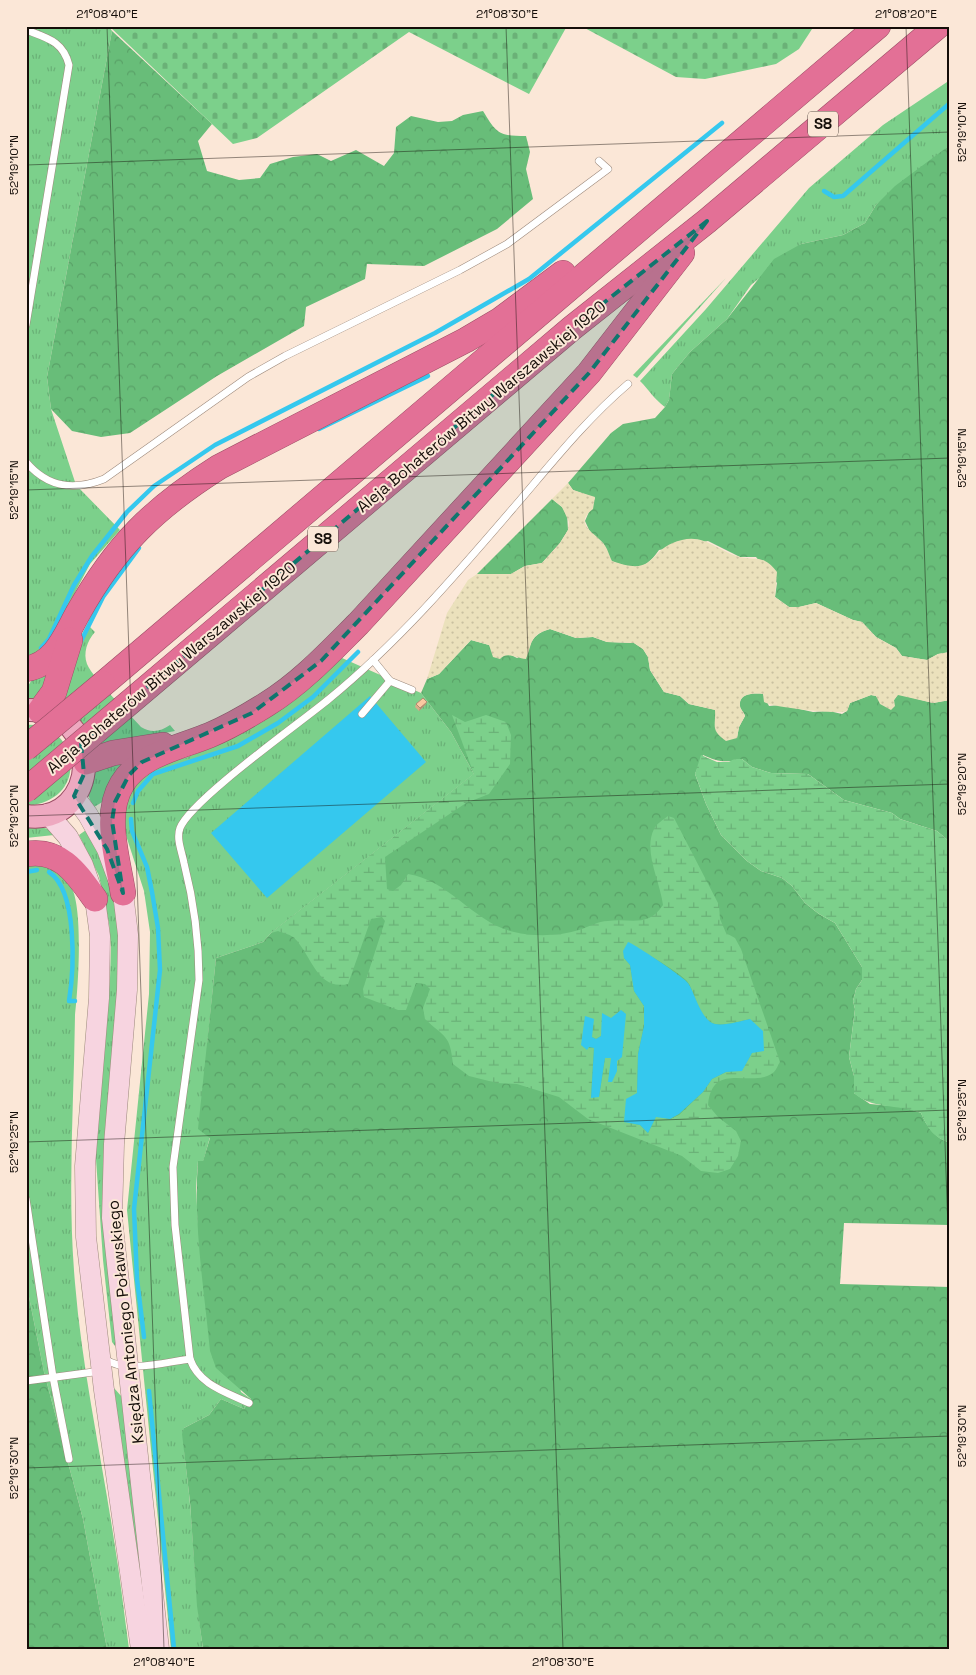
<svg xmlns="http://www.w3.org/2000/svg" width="976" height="1675" font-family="'Space Grotesk',sans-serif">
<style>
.grass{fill:url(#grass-tufts)}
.forest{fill:url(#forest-crowns)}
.wetland{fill:url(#wetland-marsh);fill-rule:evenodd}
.sand{fill:url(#sand-dots)}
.cemetery{fill:url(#cemetery-stones)}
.water{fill:#35c8ee}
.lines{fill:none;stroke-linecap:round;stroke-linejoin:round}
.stream{stroke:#35c8ee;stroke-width:4.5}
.lane-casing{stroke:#9d8a7c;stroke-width:8}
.secondary-casing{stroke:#9d8a7c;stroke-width:21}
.primary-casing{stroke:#9b4e65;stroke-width:24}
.highway-casing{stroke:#9b4e65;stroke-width:26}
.lane{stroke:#fff;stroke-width:7}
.secondary{stroke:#f7d4e0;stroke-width:20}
.primary{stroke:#eea9c0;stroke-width:22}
.highway{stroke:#e37096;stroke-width:25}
.highway-bridge-casing{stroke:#9b4e65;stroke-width:26;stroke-linecap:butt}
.highway-bridge{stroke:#e37096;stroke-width:25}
.wall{fill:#d7ac8a}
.shaded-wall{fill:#af8c71}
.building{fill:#fac8a1;stroke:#af8c71}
.marked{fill:#0f766e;fill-opacity:0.2;stroke:#0f766e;stroke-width:4;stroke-dasharray:10 6;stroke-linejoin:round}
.ticks{fill:none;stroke:#150e09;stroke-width:1;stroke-opacity:0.45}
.labels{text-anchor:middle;stroke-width:4;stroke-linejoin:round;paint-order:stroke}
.shield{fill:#fbe7d7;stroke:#5a4f47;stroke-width:1}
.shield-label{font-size:15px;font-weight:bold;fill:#150e09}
.street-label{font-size:16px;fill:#150e09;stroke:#fbe7d7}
.neatline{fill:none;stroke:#150e09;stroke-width:2}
.ticks-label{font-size:12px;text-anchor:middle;fill:#150e09}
</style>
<defs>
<pattern id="grass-tufts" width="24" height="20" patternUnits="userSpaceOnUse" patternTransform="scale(1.25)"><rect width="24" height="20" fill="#7cd08b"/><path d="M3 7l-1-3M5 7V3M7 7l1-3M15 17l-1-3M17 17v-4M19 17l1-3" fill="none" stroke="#6ab177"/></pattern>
<pattern id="forest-crowns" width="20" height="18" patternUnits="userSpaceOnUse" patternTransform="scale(1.25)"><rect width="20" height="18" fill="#68bd79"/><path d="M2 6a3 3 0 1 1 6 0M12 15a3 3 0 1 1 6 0" fill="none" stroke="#59a167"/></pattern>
<pattern id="wetland-marsh" width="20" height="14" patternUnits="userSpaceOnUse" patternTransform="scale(1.25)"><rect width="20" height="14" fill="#7cd08b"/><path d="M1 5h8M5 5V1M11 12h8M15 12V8" fill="none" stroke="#6ab177"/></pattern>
<pattern id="sand-dots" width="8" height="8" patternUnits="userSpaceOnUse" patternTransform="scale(1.25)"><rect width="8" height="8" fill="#ebe1bc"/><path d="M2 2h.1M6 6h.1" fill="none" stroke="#c9c0a0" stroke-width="1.8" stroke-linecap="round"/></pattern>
<pattern id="cemetery-stones" width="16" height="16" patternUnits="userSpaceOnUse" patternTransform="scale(1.25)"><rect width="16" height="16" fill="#7cd08b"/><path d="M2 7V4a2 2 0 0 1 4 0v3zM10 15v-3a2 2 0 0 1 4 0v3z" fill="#6ab177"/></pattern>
</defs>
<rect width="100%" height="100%" fill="#fbe7d7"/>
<g class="grass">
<polygon points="26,26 109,26 112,31 47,377 51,409 76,485 120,530 90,564 70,602 52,643 26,659"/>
<path d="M950 80V145L876 205 865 223 843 235 801 244 751 285 727 319 690 352 672 374 669 400 665 407C654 399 649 390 640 381L706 309 809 188 883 125Z"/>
<polygon points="726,278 637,378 633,375"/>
<path d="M89 626 95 632C87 641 83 653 87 664 94 680 128 712 141 727 151 733 160 732 170 725L175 731 94 747 58 705Z"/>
<path d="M342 658 421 693 451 732 474 774 271 933 263 942 216 958 207 1046 210 1137 203 1162 198 1161 196 1188 198 1224 241 1392 251 1399 244 1409 221 1399 209 1415 184 1428C183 1454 188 1478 190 1504 194 1552 196 1600 203 1649H171L127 1210 149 994 150 932 144 891 121 820 122 807 141 776 164 763 185 758 216 746 264 721 295 700Z"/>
<path d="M46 668V693L26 704C26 683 30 680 46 668Z"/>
<path d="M26 725C76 720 94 800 26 806Z"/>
<path d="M140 756 104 801 94 807C84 794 88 780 99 769Z"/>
<polygon points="37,826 48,829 54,835 26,838 26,827"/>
<path d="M86 830C107 863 114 899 120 937L115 1346 112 1342 103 1260 95 1145 110 978 111 947 109 923 99 876 79 835Z"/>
<path d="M33 864 51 865C57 872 65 878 70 885 84 904 78 989 75 1015 74 1104 67 1193 75 1283 82 1369 101 1454 114 1540 120 1576 124 1613 129 1649H107L83 1519 44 1372 26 1282V867Z"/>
<polygon points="114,1388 122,1397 124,1405 149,1649"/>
</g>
<g class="forest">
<path d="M112 31 212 124 198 141 207 171 239 180 260 178 270 164 293 157 317 154 331 161 356 150 384 166 394 153 396 127 411 116 438 122 452 121 463 115 483 111C497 134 499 136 526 136L530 152 526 169 533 199 497 229 424 266 367 264 365 279 306 307 304 326 217 376 130 433 101 437 72 431 51 409 47 377Z"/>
<path d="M950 145V652L938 654 927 660 902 656 896 648 876 637 862 622 853 620 816 603 799 607H789L775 597 777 583 756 557H740L708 541 659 550C644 572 634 569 611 561L603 543 590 532 585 521 595 498 573 490 568 483 611 433 623 424 655 418 665 407 669 400 672 374 690 352 727 319 774 259 801 244 843 235 865 223 876 205 895 186Z"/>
<polygon points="552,499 562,507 567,514 568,530 560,543 542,563 525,566 511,574 477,574"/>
<path d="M550 629 576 638 593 637 607 642 634 643 643 649 648 657 650 670 664 692 680 696 689 704 716 710V719L737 738 739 727 745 716C744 712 740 709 740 706 738 693 755 693 763 694L769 706 781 705 813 712 829 711 842 714 847 711 850 703 871 695 876 696 879 700H894L898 694 933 703 950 700V842L937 831 900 819 892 813 844 800 808 774 771 773 752 767 742 759C726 763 718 762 703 755L695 774 706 804 721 835 747 861 761 871 782 878 792 886 805 903 819 914 835 923 862 967V980L856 989 853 1001 855 1009 849 1057 854 1076V1093L870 1104 905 1107 921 1113C927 1127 935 1138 950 1143V1225L844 1223 840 1284 950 1287V1649H203L197 1606 190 1502 182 1434 184 1428 209 1415 221 1399 244 1409 251 1399 216 1368 210 1351C204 1288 193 1224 198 1161H203L210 1138 198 1129 216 958 263 942 271 933 474 774 451 732 421 693 427 679 439 674 471 640 489 645 504 655 509 654 517 658 528 653C531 639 536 633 550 629Z"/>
<polygon points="26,1282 44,1372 83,1519 107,1649 26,1649"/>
</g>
<g class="wetland">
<path d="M452 715 465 722 486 715 506 722 511 735 510 764 489 794 466 803 385 857 387 889 393 891 401 885 408 874C449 880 474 923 514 932 535 937 559 936 579 930 589 927 598 921 608 921 631 918 648 928 663 905 660 881 643 851 654 829 656 824 663 820 668 816L674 818 719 905 720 919 726 933 735 938 741 949 780 1062C778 1065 776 1070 774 1072 753 1090 712 1059 708 1105L718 1117 736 1131 741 1141 738 1156 730 1169 718 1173 701 1171 682 1156 588 1119 559 1097 517 1084 497 1083 469 1076 453 1064C450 1034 445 1038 425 1019L423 1008 430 989 425 984 416 983 406 1010H398L364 997 363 989 385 921 382 917 371 919 348 984C316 991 312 954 293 937 289 934 282 933 278 931L271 933 474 774ZM636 948C644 951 681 974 687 981 695 991 699 1022 716 1024 726 1026 740 1021 750 1019L752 1053 742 1070 726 1072 712 1079 703 1092 679 1115 670 1119 656 1116 648 1133 640 1125 624 1122 631 1098 637 1093 638 1054 644 1026V1006L634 991 630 965 624 958ZM601 1036 617 1061V1071L611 1058H605L599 1097H591L594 1048 589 1047 592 1037 596 1039Z"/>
<path d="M701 755 717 762H729L734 759H742L752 767 771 773 808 774 844 800 892 813 900 819 937 831 950 842V974L947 1008 950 1009V1143C933 1137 928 1129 921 1113 898 1104 870 1109 854 1093V1076L849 1057 855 1009 853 1001 856 989 862 980V967L835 923 819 914 805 903 792 886 782 878 761 871 747 861 721 835 706 804 695 774Z"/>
</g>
<path class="sand" d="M568 483 573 490 595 497 593 509C573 524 594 532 603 543 607 547 609 555 612 561 659 578 646 548 682 540 705 534 719 552 740 557 757 561 763 554 777 572L775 597 789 607H799L816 603 853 620 862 622 876 637 896 648 902 656 927 660 938 654 950 652V700L933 703 898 695 894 700 895 706 891 710 880 704 876 696 871 695 850 703 847 711C839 715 771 707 764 702L763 694C755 693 738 693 740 706 740 709 744 712 745 716L739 727 737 738 726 741C710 729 716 727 715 710L689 704 680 696 664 692 650 670 648 657 643 649 634 643 607 642 593 637 576 638 550 629C529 635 533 642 526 659 516 658 507 651 500 659L493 657 489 645 471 640 439 674 427 679 447 613 468 580 477 574H511L525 566 542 563 560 543 568 530 569 522 562 507 552 499Z"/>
<g class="cemetery">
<polygon points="109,26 567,26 529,94 409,32 257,138 233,144"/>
<polygon points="581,26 814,26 799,49 776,64 705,79 676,77"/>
</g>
<g class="water">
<polygon points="370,696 426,762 267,898 211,833"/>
<path d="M628 942C633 943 685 978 688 983 695 993 701 1021 715 1024 725 1026 741 1021 750 1019L763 1031 764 1051 752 1053 742 1071 726 1072 712 1079 703 1092 679 1114 670 1119 656 1117 648 1133 640 1125 624 1122 626 1099 637 1093 638 1054 644 1026V1006L634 991 630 965 624 958 623 951Z"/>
<polygon points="621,1010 626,1014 622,1057 617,1061 617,1071 612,1082 608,1082 611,1058 605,1058 599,1097 591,1098 594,1048 589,1047 587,1050 581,1045 585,1016 594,1019 592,1037 596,1039 601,1036 602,1013 611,1018"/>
</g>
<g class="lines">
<g class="stream">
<polyline points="824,191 834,197 843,196 950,103"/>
<polyline points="319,429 428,376"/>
<polyline points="80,643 103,597 139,548"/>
<polyline points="41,648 49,639 74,585 92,556 127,512 154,486 215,445 435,333 529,279 722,123"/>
<polyline points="133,803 138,791 153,774 238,746 278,723 313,697 358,652"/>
<polyline points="131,819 132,831 147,867 152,892 158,928 160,970 134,1209 137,1279 144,1337"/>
<polyline points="26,872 37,870"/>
<path d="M49 872C78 891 74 970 69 1001H75"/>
<polyline points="149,1391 174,1649"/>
</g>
<g class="lane-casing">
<g id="lane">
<path d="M26 30C47 38 63 41 69 65L26 325"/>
<path d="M26 462C48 488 74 491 104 479L248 377 285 356 460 270 507 244 608 169 599 161"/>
<polyline points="373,660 390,681 412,690"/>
<polyline points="362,714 390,681"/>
<polyline points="26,1199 53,1377 69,1459"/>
<path d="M105 1359C125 1374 166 1362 190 1359"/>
<polyline points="26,1381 101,1371"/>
<path d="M249 1403C226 1392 199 1385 190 1359L175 1225 173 1167 199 980C199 940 194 902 184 863 182 852 176 839 180 828 191 800 300 723 329 699 401 640 460 570 521 499 555 459 588 418 628 384"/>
</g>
</g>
<g class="secondary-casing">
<g id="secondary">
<polyline points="74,796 88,815 107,849 123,893 128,935 127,990 114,1144 112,1218 159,1649"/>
<polyline points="48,814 68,837 83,865 95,899 100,936 99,998 85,1166 86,1237 104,1390 141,1649"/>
</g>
</g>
<g class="primary-casing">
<path id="primary" d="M26 710C107 707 100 826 26 816"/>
</g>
<g class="highway-casing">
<g id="highway">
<path d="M26 669C56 664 65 636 78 613 116 545 154 508 219 467L466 340 500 320 563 273"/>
<polyline points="103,684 878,26"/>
<polyline points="123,708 572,328 707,221 938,26"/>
<polyline points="40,711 54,692 70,640"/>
<polyline points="86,762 113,753 163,745"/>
<path d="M26 854C61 848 77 874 95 899"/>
<path d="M123 893C118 859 103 815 122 784 140 754 179 748 210 735 229 727 248 716 267 704 301 683 330 652 358 624L589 373 682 253"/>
</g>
</g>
<use href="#lane" class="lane"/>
<use href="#secondary" class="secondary"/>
<use href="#primary" class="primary"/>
<use href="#highway" class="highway"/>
<g class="highway-bridge-casing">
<g id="highway-bridge">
<polyline points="26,748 103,684"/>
<polyline points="26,790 123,708"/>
</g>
</g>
<use href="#highway-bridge" class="highway-bridge"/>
</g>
<polygon class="wall" points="416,704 426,704 419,711 415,707"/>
<polygon class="shaded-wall" points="427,702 426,704 419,711 420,708"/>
<polygon class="building" points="423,698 427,702 420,708 416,704"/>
<path class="marked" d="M707 221 589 373 321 661 252 713 142 762 129 775 115 802 112 821 123 893 107 849 74 796 84 774 81 743 572 328Z"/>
<path class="ticks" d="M107 26 164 1649M506 26 563 1649M906 26 950 1286M26 165 950 132M26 490 950 458M26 816 950 784M26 1142 950 1110M26 1468 950 1436"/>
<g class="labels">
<g class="shield">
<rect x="808" y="111.5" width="30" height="25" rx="4"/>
<rect x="308" y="526.5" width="30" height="25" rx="4"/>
</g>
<g class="shield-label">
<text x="823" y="129">S8</text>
<text x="323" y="544">S8</text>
</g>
<g class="street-label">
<text transform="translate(481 406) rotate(-40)" y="6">Aleja Bohaterów Bitwy Warszawskiej 1920</text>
<text transform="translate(171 667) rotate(-40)" y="6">Aleja Bohaterów Bitwy Warszawskiej 1920</text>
<text transform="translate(125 1322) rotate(-96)" y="6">Księdza Antoniego Poławskiego</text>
</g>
</g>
<rect width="976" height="1675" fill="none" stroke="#fbe7d7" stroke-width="55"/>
<rect x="28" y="28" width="920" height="1620" class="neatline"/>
<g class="ticks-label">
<text x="107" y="18">21°08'40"E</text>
<text x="507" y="18">21°08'30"E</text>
<text x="906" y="18">21°08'20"E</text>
<text transform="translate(962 132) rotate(-90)" y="4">52°19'10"N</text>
<text transform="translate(14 165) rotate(-90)" y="4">52°19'10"N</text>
<text transform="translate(962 458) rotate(-90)" y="4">52°19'15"N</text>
<text transform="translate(14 490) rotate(-90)" y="4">52°19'15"N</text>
<text transform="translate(962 784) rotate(-90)" y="4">52°19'20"N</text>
<text transform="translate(14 816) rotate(-90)" y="4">52°19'20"N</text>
<text transform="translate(962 1110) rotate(-90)" y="4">52°19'25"N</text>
<text transform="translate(14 1142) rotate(-90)" y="4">52°19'25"N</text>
<text transform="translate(962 1436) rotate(-90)" y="4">52°19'30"N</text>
<text transform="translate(14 1468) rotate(-90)" y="4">52°19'30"N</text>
<text x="164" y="1666">21°08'40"E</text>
<text x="563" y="1666">21°08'30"E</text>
</g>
</svg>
